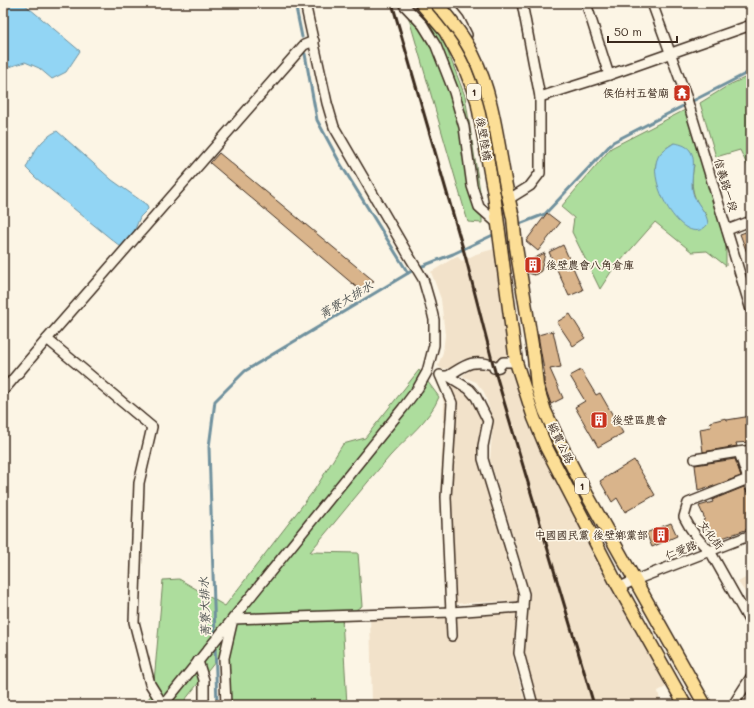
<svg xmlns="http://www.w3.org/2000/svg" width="754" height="708" font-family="Mali,'LXGW WenKai TC',sans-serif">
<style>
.built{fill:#f2e2ca}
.green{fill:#addd9d;stroke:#74845e;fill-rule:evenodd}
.water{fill:#92d5f4;stroke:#6f919e}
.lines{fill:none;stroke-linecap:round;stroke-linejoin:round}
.stream{stroke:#6f919e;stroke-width:3}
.building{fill:#d9b48b;stroke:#3b2a1e}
.minor-casing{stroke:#3b2a1e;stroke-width:12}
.major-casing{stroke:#3b2a1e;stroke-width:15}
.minor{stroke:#fcf5e5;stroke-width:9}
.major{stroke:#fcde96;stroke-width:12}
.rail{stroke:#3b2a1e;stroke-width:3}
.major-bridge-casing{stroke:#3b2a1e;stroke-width:15;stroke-linecap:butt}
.major-bridge{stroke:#fcde96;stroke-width:12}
.labels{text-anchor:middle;stroke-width:3.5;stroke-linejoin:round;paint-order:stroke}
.shield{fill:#fcf5e5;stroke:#75675a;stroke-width:1}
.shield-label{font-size:10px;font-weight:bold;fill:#3b2a1e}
.poi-label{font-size:11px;fill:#3b2a1e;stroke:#fcf5e5;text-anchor:end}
.street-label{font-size:11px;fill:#3b2a1e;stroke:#fcf5e5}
.water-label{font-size:12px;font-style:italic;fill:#515554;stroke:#fcf5e5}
</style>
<rect width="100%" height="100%" fill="#fcf5e5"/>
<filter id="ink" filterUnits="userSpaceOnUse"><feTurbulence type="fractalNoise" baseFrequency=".025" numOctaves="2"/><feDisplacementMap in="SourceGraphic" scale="8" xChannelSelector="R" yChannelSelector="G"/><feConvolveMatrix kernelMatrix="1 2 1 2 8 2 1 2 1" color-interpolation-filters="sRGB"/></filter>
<g filter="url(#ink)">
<g class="built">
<polygon points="494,249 509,358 492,361 483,358 461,360 451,368 442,369 438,366 443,352 445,335 441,299 431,272 457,256 462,261 476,254"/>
<polygon points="511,364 528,424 666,687 658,691 661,705 538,705 524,658 530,593 490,460 493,420 484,392 476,382 462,376 471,369 478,367 484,370"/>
<polygon points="458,382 477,397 483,422 479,443 478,461 519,597 517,601 445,604 440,497 444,405 441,388"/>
<polygon points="751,575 751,586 745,592 738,582"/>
<polygon points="517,609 513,658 526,705 372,705 370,615"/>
</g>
<g class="green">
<polygon points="407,12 432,20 441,34 465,96 482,204 482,223 468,222"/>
<polygon points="751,75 751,173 740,150 716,157 700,103 729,85"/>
<path d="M685 110 726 240V266L707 251 692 252 655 222 611 272 600 289 572 232 574 218 561 207 611 148ZM674 143 694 165C690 186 692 199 707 215L655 168C658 155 662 150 674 143Z"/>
<path d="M419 370 439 397C429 421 407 437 390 456 363 487 337 520 310 552L358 553 362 606 342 618 347 705H228L223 652 181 705H143L153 693 163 580 179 579 225 606 315 489 343 444 365 438Z"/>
</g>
<g class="water">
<polygon points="3,3 23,3 80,51 66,72 52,79 39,68 25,62 9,67 3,74"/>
<path d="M57 131 112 180 147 205 148 209 140 217 129 244 123 248 121 247 36 178 26 168C33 152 41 139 57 131Z"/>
<path d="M674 143C707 147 686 176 694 196 699 207 707 212 708 224 686 252 645 183 658 157 661 151 668 147 674 143Z"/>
</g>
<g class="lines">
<g class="stream">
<polyline points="295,3 302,37"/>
<polyline points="305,54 317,120 340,163 408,273"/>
<polyline points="517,225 545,214 613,142 751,71"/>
<polyline points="215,636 209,447 215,401 245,371 415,269 453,254 495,234"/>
<polyline points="215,644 217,705"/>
</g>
</g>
<g class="building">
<polygon points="219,153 374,281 360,290 210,163"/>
<polygon points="547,213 560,223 538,251 526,241"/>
<polygon points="751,230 751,261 750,261 740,234"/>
<polygon points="563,245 583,290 569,296 549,252"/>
<polygon points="545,253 541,271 535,275 528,273 526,262"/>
<polygon points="570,314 585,338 573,346 557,322"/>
<polygon points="553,331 561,367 550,369 563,398 551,404 544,384 544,377 545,376 538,335"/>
<polygon points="581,370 596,395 600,393 623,433 598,447 575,407 585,401 570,376"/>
<polygon points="751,416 751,442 736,443 737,446 703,452 700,429 711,427 710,422 726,418 727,420"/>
<polygon points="735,459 741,476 708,488 708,487 698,490 695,465"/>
<polygon points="634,460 655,495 625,512 617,498 612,502 600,481"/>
<polygon points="744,487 747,492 751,494 751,528 711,542 703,520 705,519 699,506 713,502 712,500"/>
<polygon points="671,523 677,536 652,547 646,533"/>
</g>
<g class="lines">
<g class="minor-casing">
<g id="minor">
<polyline points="404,3 404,5 423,25 436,46 454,92 464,127 472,186 479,207 497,223"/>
<polyline points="446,3 459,19 467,35"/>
<polyline points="522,3 540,97"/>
<polyline points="586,3 609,75"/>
<polyline points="652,3 686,96 751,310"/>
<polyline points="507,193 509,199 530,186 540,173 540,97 609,75 751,25"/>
<polyline points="727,230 751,221"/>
<polyline points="47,339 152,427 139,483 134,622 150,684 163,705"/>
<polyline points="440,375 452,403 446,497 452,636"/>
<path d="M444 376H448C466 365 471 359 493 365L494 368 499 367 503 362H516"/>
<polyline points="448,376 469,389 476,397 488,421 483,446 483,459 524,594 519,653 533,705"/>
<polyline points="3,391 47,339 304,45 314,41"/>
<polyline points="739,452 748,479"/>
<polyline points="695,459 751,450"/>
<path d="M751 488 748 479 688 503 684 517C691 531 698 541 710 551L751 624"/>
<polyline points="620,587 635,580 751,535"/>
<polyline points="198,661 204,680 204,705"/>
<polyline points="163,705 403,408 418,388 427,372 434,345 434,320 430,303 423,279 409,256 334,127 327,103 305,3"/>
<polyline points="226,705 224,658 233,619 451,612 523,607"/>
<polyline points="733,705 751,677"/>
</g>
</g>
<g class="major-casing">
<g id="major">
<polyline points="421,3 445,31 464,66 477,100 494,194 516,362 534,418 546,447 615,580 685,705"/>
<polyline points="507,191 513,218 516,247 534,357 537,386 545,411 559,441 586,493 705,705"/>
</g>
</g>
<use href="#minor" class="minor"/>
<use href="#major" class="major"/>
<polyline class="rail" points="392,3 466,259 494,368 594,705"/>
<g class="major-bridge-casing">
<path id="major-bridge" d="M436 3C450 19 464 36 473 55 494 96 498 147 507 191"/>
</g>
<use href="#major-bridge" class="major-bridge"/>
</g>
</g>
<defs>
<g id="temple-square" transform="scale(0.9)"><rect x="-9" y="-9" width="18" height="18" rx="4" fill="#c8321e" stroke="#fcf5e5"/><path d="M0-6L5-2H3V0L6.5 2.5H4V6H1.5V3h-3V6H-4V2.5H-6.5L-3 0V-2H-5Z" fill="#fff"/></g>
<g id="building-square" transform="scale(0.9)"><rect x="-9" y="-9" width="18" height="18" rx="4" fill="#c8321e" stroke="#fcf5e5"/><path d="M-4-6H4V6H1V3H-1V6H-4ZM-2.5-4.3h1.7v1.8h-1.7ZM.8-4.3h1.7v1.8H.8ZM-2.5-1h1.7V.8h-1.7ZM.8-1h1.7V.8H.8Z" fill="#fff"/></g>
</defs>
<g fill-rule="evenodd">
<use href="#temple-square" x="682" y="93"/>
<use href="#building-square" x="533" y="265"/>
<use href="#building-square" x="599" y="420"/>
<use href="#building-square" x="661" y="535"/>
</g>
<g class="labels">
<g class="shield">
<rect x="467" y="84" width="14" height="16" rx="3"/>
<rect x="575" y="478" width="14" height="16" rx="3"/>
</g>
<g class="shield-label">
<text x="474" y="96">1</text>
<text x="582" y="490">1</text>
</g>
<g class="poi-label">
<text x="669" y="97">侯伯村五營廟</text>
<text x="546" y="269" text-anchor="start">後壁農會八角倉庫</text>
<text x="612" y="424" text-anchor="start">後壁區農會</text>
<text x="648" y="539">中國國民黨 後壁鄉黨部</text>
</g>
<g class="street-label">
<text transform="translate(484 139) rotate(80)" y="4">後壁陸橋</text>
<text transform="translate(726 185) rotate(73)" y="4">信義路一段</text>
<text transform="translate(561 443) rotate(64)" y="4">縱貫公路</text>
<text transform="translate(711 535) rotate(52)" y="4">文化街</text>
<text transform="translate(681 550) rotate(-21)" y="4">仁愛路</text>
</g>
<g class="water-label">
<text transform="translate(346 300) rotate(-31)" y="4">菁寮大排水</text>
<text transform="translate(205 607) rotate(-92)" y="4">菁寮大排水</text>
</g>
</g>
<rect width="754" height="708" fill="none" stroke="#fcf5e5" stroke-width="16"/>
<rect x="8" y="8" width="738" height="692" fill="none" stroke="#3b2a1e" stroke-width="1.5" filter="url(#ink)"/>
<path d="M608 36v6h69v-6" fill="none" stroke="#3b2a1e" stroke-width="2"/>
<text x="614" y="36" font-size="12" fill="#3b2a1e" stroke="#fcf5e5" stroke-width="3" paint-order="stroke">50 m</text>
</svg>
